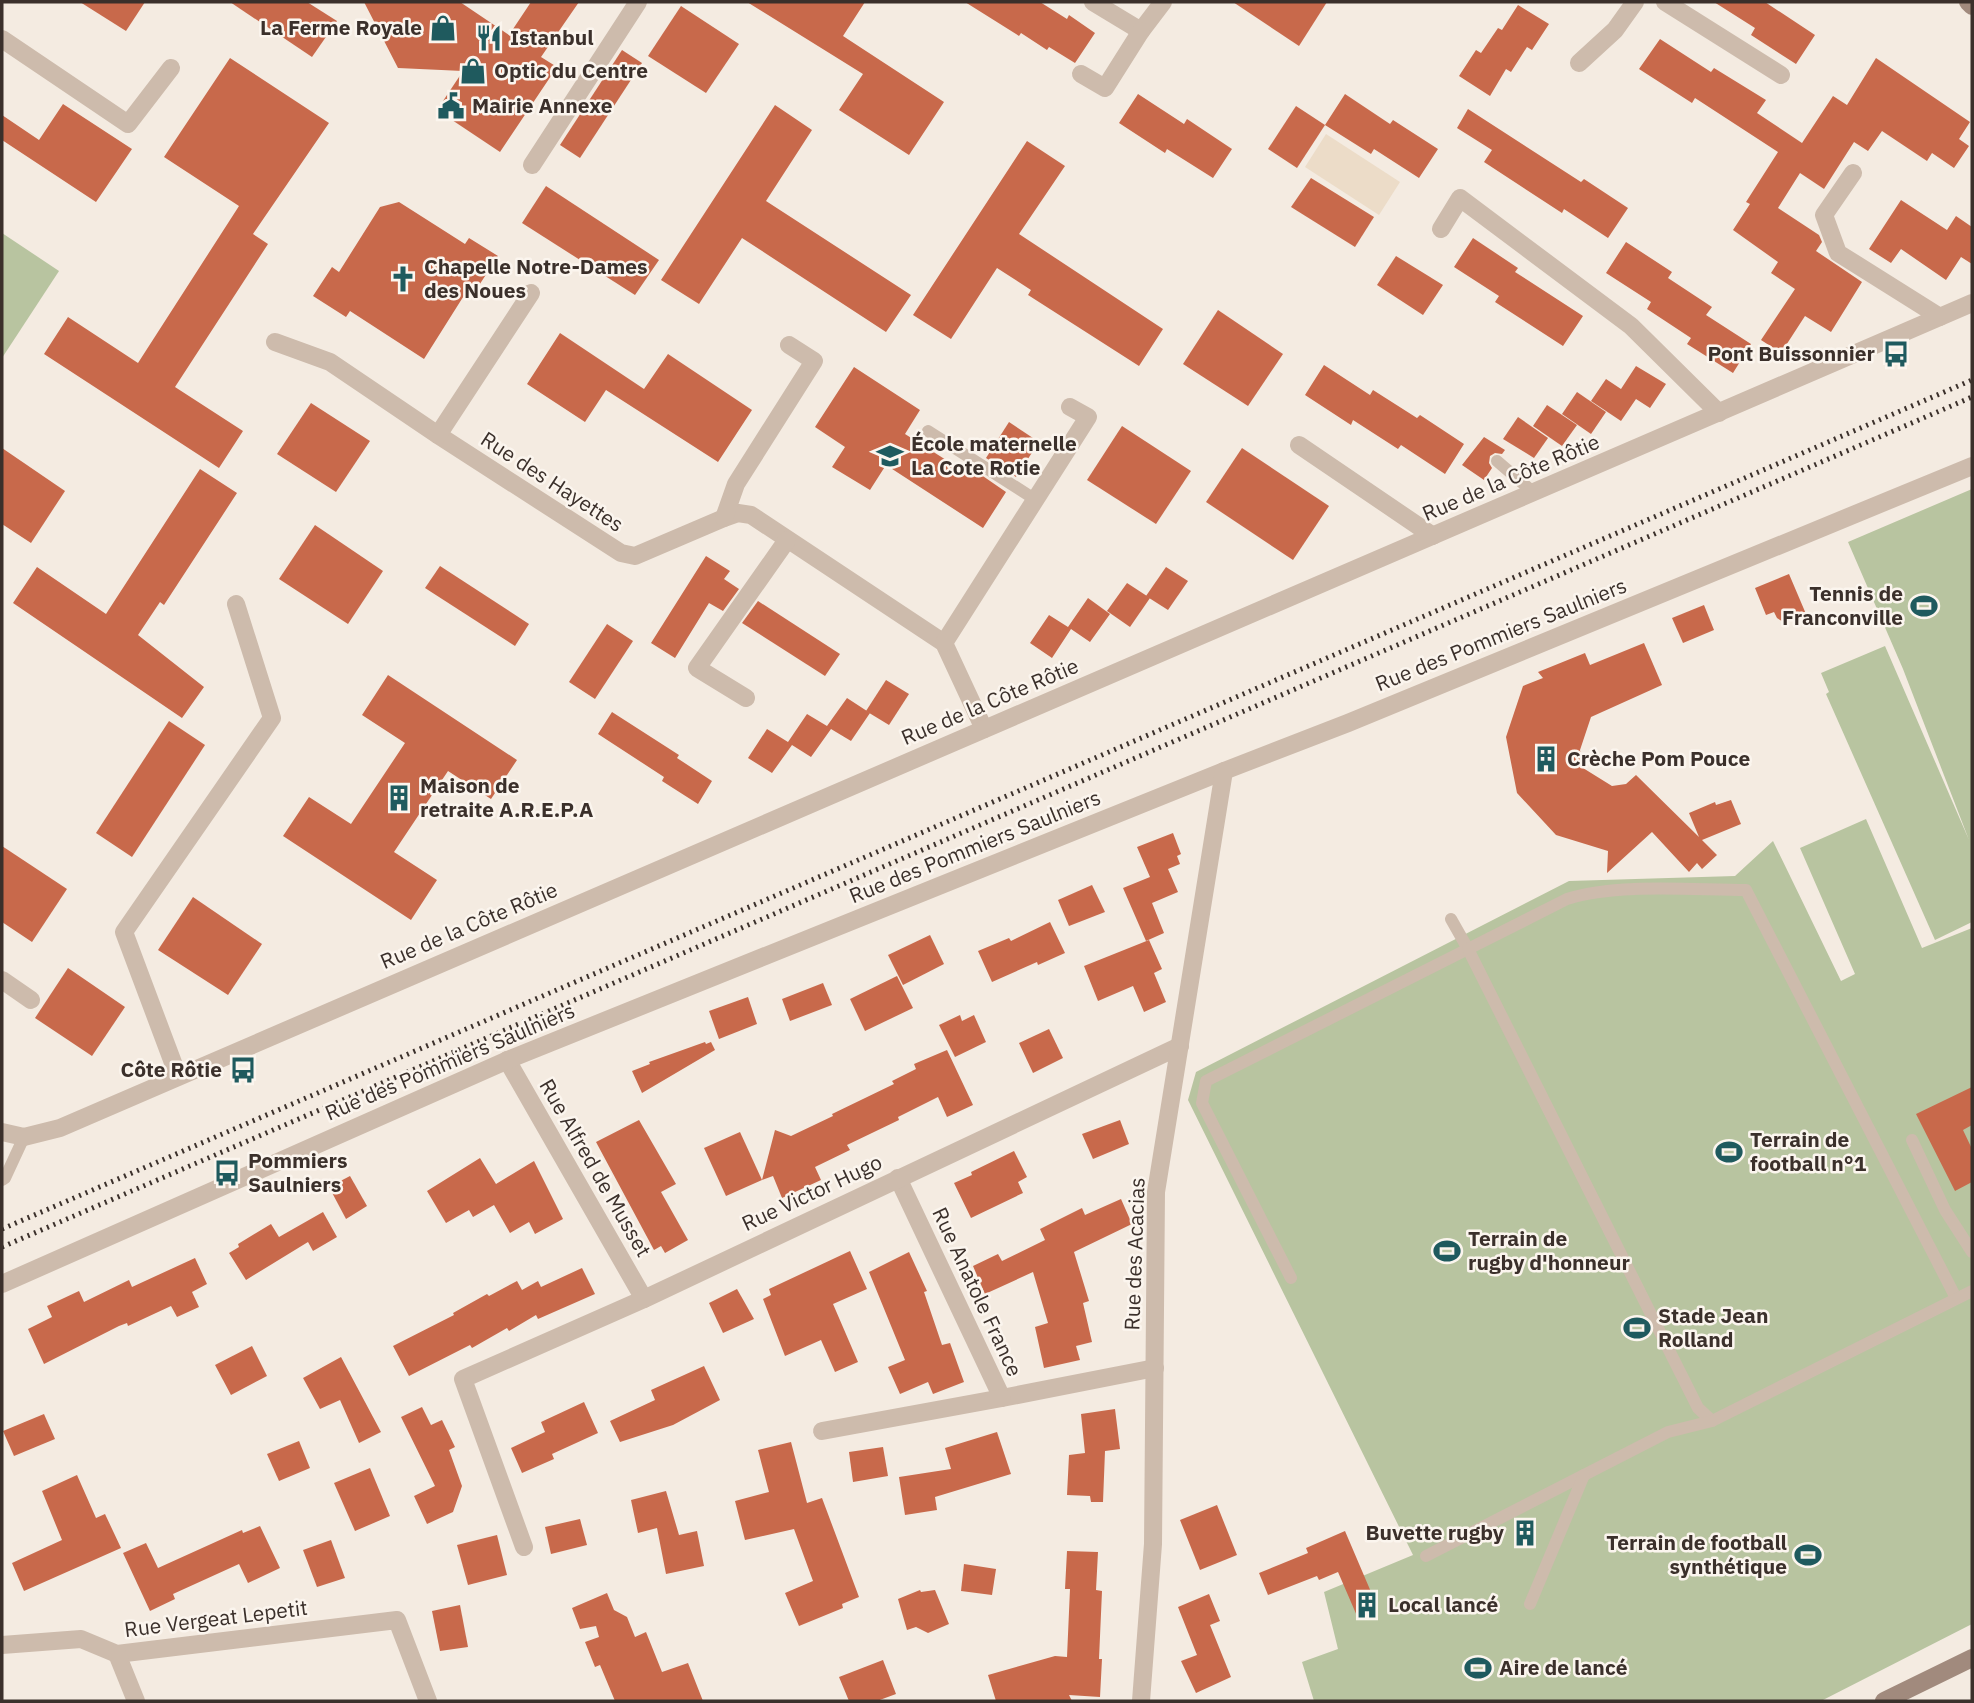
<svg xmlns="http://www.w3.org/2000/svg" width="1974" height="1703" font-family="'IBM Plex Sans',sans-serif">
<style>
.green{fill:#b8c4a0}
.plaza{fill:#ecdcc8}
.building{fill:#c8694b}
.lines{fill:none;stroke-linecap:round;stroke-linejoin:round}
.lane{stroke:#cdbbac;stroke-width:12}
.street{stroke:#cdbbac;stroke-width:18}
.secondary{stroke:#a18a7d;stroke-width:18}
.rail{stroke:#3b302b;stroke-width:5;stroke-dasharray:2 5;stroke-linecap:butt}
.labels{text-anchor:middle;stroke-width:5;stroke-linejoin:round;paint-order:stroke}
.poi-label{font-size:21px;font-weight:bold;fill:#3b302b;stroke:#fbf5ee;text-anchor:start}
.street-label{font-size:21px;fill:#3b302b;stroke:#fbf5ee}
</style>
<rect width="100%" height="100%" fill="#f4ebe1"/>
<g class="green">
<polygon points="2,233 59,271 2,358"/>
<polygon points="1972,489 1972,922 1935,940 1826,694 1829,692 1821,673 1885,646 1969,840 1903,669 1848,542"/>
<polygon points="1866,819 1922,948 1972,928 1972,1624 1821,1701 1314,1701 1302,1662 1338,1649 1324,1592 1413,1555 1188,1100 1196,1072 1569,881 1735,876 1773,841 1841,981 1855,974 1800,848"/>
</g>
<polygon class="plaza" points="1326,134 1400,182 1379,215 1305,167"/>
<g class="building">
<polygon points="80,2 145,2 126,31"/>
<polygon points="230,2 307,2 337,21 312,57"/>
<polygon points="364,2 460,2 509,35 531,2 579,2 541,57 557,67 500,152 437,110 463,71 398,68"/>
<polygon points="747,2 865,2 843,36 944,102 909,155 839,110 863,74"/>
<polygon points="965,2 1040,2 1067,19 1069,15 1095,33 1075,63 1049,47 1047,50 1021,33 1019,36"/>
<polygon points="1233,2 1327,2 1299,46"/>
<polygon points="1714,2 1765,2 1815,35 1796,64 1751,35 1755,28"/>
<polygon points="1518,5 1549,24 1532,50 1527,47 1511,72 1506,69 1490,96 1459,76 1476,50 1481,53 1498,28 1502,30"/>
<polygon points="681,6 739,44 706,93 648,56"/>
<polygon points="1660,39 1711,72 1714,68 1766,100 1757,113 1802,143 1833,96 1847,105 1876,58 1970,122 1959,139 1969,146 1954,168 1932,153 1927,161 1882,131 1868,151 1854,142 1824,189 1800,173 1778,208 1819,235 1822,242 1816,251 1862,282 1831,332 1805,316 1781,353 1761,340 1795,289 1771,273 1778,262 1733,230 1750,204 1746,202 1778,152 1695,98 1692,103 1639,69"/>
<polygon points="622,50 642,63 580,158 560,145"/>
<polygon points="230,58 329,123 253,234 268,244 175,387 243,431 219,468 44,354 68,317 138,363 239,206 164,157"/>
<polygon points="1138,94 1184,124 1187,119 1232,149 1213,178 1167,149 1165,153 1119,123"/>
<polygon points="1345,94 1390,124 1393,120 1438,149 1419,178 1374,149 1371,154 1325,125"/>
<polygon points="63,104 132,149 96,202 2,140 2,115 39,140"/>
<polygon points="775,105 812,130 766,201 911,295 886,332 742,238 699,304 661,280"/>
<polygon points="1296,106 1325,125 1297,168 1268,149"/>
<polygon points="1468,109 1581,182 1584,179 1628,208 1608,238 1564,209 1562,213 1484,162 1492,150 1457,128"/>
<polygon points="1027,141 1065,166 1019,234 1163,329 1139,366 1028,295 1031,290 997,268 951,339 913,315"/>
<polygon points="1311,178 1374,217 1355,247 1291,207"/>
<polygon points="546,186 659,260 635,295 522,223"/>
<polygon points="1901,200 1947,230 1956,216 1972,227 1972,264 1961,257 1946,280 1901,249 1891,263 1869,249"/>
<polygon points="399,202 465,244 469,238 498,256 476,290 470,286 424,359 350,311 346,317 313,296 332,267 339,272 380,207"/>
<polygon points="1473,238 1518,268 1515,272 1583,316 1563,346 1495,302 1499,296 1454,267"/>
<polygon points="1626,242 1672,272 1668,278 1712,307 1706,315 1751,344 1733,373 1687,344 1691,338 1647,309 1651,302 1606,273"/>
<polygon points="1396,256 1443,285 1423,315 1377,285"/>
<polygon points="1218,310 1283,354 1248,406 1183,364"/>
<polygon points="560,333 644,389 668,354 752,410 718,462 606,390 585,422 527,384"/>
<polygon points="1324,365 1370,395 1373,390 1417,418 1420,415 1464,444 1445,474 1401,445 1398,449 1353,420 1351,425 1305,395"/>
<polygon points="1636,366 1666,384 1650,408 1636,399 1621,421 1591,401 1606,379 1621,389"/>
<polygon points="854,367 920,410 905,434 973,477 977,472 1006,492 983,528 886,465 870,490 832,467 845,447 815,427"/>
<polygon points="1577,392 1606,412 1591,434 1562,414"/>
<polygon points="311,403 370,441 336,492 277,454"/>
<polygon points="1547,405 1577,425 1562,446 1533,426"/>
<polygon points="1518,417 1548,438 1534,458 1503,439"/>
<polygon points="1009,422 1039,442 1016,477 986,458"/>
<polygon points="1122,426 1191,471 1156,524 1087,480"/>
<polygon points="1484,437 1505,450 1502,454 1495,453 1490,456 1489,463 1492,468 1484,480 1462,465"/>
<polygon points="2,448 65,491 31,543 2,524"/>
<polygon points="1242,448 1329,506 1293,560 1206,502"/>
<polygon points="200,469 237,493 164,605 160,602 138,635 204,687 182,718 13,603 37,567 106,614"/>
<polygon points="315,525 383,571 348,624 279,579"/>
<polygon points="706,556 730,571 724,579 739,589 723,611 709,603 675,658 651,643"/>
<polygon points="440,566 529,624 515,646 425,588"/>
<polygon points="1166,567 1188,581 1168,610 1146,596"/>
<polygon points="1789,574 1806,614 1785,623 1777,618 1774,612 1766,615 1755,588"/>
<polygon points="1127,583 1150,598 1130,627 1107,611"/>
<polygon points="1088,598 1110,614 1090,642 1071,629 1052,658 1030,643 1049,615 1068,627"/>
<polygon points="758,601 840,654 825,676 742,623"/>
<polygon points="1704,605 1714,630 1683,643 1672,618"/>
<polygon points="607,624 633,641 595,699 569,682"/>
<polygon points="1644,643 1662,685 1591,717 1580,750 1583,768 1612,786 1626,784 1636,775 1699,837 1689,813 1715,802 1716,805 1731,800 1741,824 1702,840 1717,855 1702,869 1697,863 1689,872 1652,832 1607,873 1608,851 1556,835 1517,793 1506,737 1523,686 1543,678 1538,672 1585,653 1590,665"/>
<polygon points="388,675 517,760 491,799 448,771 394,852 437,880 411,920 283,836 309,797 351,824 405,743 362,715"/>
<polygon points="886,680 909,694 889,725 866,711"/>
<polygon points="847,698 870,713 851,741 831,729 811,757 792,745 772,773 748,758 767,729 788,742 807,714 827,726"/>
<polygon points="612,712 679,755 677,758 712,781 698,804 662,781 664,777 598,734"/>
<polygon points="169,721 205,745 132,857 96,833"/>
<polygon points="1173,833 1181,854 1177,856 1180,864 1168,869 1178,892 1152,903 1164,933 1146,941 1123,888 1150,877 1137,847"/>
<polygon points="2,846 67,889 32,942 2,922"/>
<polygon points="1092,885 1105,912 1069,926 1058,900"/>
<polygon points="193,897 262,944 228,995 158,950"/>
<polygon points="1050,922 1065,953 1038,965 1037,962 992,982 978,951 1009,938 1011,941"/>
<polygon points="930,935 944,964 903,985 888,955"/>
<polygon points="1149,940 1162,969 1154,973 1166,1002 1144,1012 1133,986 1098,1001 1084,966"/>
<polygon points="68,968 125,1007 92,1056 35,1018"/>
<polygon points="897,976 913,1008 865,1031 850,999"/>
<polygon points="823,983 832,1005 790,1021 782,999"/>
<polygon points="748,997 757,1024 719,1039 709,1011"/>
<polygon points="960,1015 962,1021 974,1015 986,1042 955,1057 939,1025"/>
<polygon points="1049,1029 1063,1058 1033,1073 1019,1043"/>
<polygon points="705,1042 706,1044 711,1042 715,1050 642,1093 632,1071 650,1064 649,1062"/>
<polygon points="947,1050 973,1105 947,1117 938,1097 898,1117 899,1120 847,1145 850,1150 815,1167 821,1180 782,1198 773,1176 762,1180 775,1130 791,1136 833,1116 832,1114 894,1084 892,1081 916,1069 914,1064"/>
<polygon points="1972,1087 1972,1125 1963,1130 1972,1149 1972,1182 1955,1191 1916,1114"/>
<polygon points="639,1120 676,1184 661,1192 688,1240 665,1253 661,1246 654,1250 596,1142"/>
<polygon points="1120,1120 1129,1144 1093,1159 1082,1134"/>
<polygon points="740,1132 762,1180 726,1196 704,1148"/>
<polygon points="1014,1151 1027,1177 1018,1182 1023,1193 971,1218 954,1183 972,1175 971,1172"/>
<polygon points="480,1158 496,1184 534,1161 563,1219 535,1234 529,1222 510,1233 494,1205 473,1217 469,1210 446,1223 427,1191"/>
<polygon points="350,1176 367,1206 346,1219 329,1187"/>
<polygon points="1121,1199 1132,1224 1074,1252 1089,1301 1083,1303 1092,1342 1076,1346 1080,1360 1044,1368 1035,1327 1048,1323 1033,1272 985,1294 973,1266 998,1254 1002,1261 1045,1240 1040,1229 1082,1208 1085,1215"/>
<polygon points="323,1212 337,1237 313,1251 308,1242 246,1280 229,1253 239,1247 238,1244 271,1224 279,1237"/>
<polygon points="850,1251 867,1289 833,1304 858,1362 835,1372 821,1340 785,1356 763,1299 771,1295 769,1289"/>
<polygon points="909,1252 927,1291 924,1292 942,1345 950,1343 964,1382 933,1394 928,1382 900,1394 888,1367 905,1360 869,1272"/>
<polygon points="195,1258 207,1284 192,1292 199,1307 177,1317 171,1306 128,1326 127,1323 119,1326 44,1364 28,1329 52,1317 47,1306 79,1291 84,1302 129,1280 132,1287"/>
<polygon points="582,1268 595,1294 538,1319 536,1315 509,1331 507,1328 472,1348 470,1345 409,1376 393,1346 454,1315 453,1313 487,1294 489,1296 517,1281 522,1290 538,1281 541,1287"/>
<polygon points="737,1289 754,1319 723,1333 709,1303"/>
<polygon points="252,1346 267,1376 231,1395 215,1365"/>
<polygon points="341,1357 381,1432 359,1443 340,1400 320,1409 303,1378"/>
<polygon points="704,1366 720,1400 673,1425 620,1442 610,1421 655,1400 651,1390"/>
<polygon points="584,1402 598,1433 552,1454 554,1459 522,1473 511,1448 545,1432 541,1422"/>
<polygon points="422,1407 431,1425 442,1420 455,1447 449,1450 462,1486 453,1512 427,1524 414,1496 435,1486 401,1417"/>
<polygon points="1115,1409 1120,1449 1105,1451 1103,1502 1091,1502 1090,1496 1067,1495 1069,1455 1085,1453 1081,1414"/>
<polygon points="44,1414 55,1439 14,1456 3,1431"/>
<polygon points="997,1432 1011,1474 935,1497 937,1510 905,1515 899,1477 951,1469 945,1448"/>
<polygon points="299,1441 310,1468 279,1481 267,1454"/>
<polygon points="791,1442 807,1503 822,1498 859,1597 842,1604 843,1608 799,1626 785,1593 813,1581 794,1529 745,1540 735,1501 769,1492 758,1450"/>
<polygon points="883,1447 888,1476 853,1482 849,1452"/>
<polygon points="370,1468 390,1516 355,1531 334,1483"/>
<polygon points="77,1475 96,1518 105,1514 121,1548 24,1591 12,1563 62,1540 42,1491"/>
<polygon points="666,1491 679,1535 697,1531 704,1566 666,1574 657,1528 638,1533 631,1500"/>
<polygon points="1217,1505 1237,1555 1200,1570 1180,1520"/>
<polygon points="580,1519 587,1545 551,1554 545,1527"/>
<polygon points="260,1526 280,1568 248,1583 239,1564 173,1594 175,1599 150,1611 123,1553 146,1543 158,1568 242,1530 243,1533"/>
<polygon points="1345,1531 1377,1606 1357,1616 1338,1572 1319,1580 1317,1576 1268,1595 1259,1573 1308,1553 1306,1548"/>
<polygon points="497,1535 507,1575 468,1585 457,1545"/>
<polygon points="331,1540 345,1578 317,1587 303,1550"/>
<polygon points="1067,1551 1098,1552 1096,1590 1102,1591 1099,1659 1102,1659 1100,1697 1069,1695 1072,1701 996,1701 988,1675 1055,1656 1067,1657 1070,1589 1065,1589"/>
<polygon points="964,1564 996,1569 992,1595 961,1591"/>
<polygon points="920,1590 921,1592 935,1590 949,1624 928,1633 916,1627 907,1630 898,1599"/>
<polygon points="607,1593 614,1610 627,1617 635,1637 646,1632 662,1672 688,1663 703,1701 615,1701 600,1665 595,1667 585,1642 599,1637 596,1626 580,1629 572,1608"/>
<polygon points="1209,1594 1220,1621 1210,1625 1231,1677 1196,1693 1181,1661 1197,1655 1178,1607"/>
<polygon points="460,1605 468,1647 440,1651 432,1611"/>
<polygon points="883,1660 896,1694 877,1701 849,1701 839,1677"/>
</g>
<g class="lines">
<g class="lane">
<polyline points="928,431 1036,500"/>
<polyline points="1497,461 1533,492"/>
<polyline points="1912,1140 1945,1210 1972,1252"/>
<polyline points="2,1180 5,1178 24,1137"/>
<polyline points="1291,1278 1202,1103 1206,1081 1468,949 1451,919"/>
<path d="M1712 1421 1698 1408 1468 949 1567 899C1618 883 1692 890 1746 890L1956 1298"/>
<polyline points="1426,1556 1668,1432 1712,1421 1972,1291"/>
<polyline points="1530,1604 1584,1475"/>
</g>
<g class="street">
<polyline points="1093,2 1141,31 1163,2"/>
<polyline points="1665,2 1781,75"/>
<polyline points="2,39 128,124 171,68"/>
<polyline points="1579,63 1615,30 1635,2"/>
<polyline points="1081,74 1105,88 1141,31"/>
<polyline points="532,165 638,2"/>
<polyline points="1853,173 1824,215 1838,253 1940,317"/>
<polyline points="1441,229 1460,198 1631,326 1719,413"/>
<polyline points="275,342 330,362 438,435 621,553 635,556 724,518 738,513 751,515 944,643 984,729"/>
<polyline points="438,435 531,293"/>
<polyline points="1299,445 1433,536"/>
<polyline points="724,518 736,484 814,361 789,345"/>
<polyline points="944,643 1088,417 1070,407"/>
<polyline points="746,698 697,668 787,540"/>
<polyline points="2,980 31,1000"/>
<polyline points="507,1060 644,1299"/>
<polyline points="178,1076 124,932 272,718 236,604"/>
<polyline points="2,1132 24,1137 60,1128 1972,303"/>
<polyline points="898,1178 1002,1398 1155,1368"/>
<polyline points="2,1284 515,1057 1224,771 1348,723 1972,466"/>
<polyline points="822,1431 1002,1398"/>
<polyline points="524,1547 463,1379 644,1299 1180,1046"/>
<polyline points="2,1645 81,1639 117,1654 397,1620 428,1701"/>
<polyline points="117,1654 136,1701"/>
<polyline points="1141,1701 1153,1544 1156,1192 1224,771"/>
</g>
<g class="secondary">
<polyline points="1968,2 1972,6"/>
<polyline points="1884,1701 1972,1658"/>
</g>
<g class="rail">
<polyline points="2,1229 1972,380"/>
<polyline points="2,1247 1972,397"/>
</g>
</g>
<defs>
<g id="shop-bare" transform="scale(2.1)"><path d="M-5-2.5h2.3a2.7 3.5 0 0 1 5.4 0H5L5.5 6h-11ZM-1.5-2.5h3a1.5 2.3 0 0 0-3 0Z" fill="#1f5a5e" stroke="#fbf5ee" stroke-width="2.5" paint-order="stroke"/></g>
<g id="restaurant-bare" transform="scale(2.1)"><path d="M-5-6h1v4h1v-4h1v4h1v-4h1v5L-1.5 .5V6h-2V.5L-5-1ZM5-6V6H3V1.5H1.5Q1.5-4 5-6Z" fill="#1f5a5e" stroke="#fbf5ee" stroke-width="2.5" paint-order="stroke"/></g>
<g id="civic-bare" transform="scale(2.1)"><path d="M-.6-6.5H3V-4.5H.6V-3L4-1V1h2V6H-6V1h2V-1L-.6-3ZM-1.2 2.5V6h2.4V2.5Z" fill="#1f5a5e" stroke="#fbf5ee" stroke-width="2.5" paint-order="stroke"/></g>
<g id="church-bare" transform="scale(2.1)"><path d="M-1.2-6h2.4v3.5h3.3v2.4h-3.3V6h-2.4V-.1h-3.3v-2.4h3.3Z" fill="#1f5a5e" stroke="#fbf5ee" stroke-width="2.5" paint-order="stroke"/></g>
<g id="bus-bare" transform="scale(2.1)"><path d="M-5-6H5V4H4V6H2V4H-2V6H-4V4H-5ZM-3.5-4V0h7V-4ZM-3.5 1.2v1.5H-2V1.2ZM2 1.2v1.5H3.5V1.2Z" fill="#1f5a5e" stroke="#fbf5ee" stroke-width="2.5" paint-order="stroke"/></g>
<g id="school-bare" transform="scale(2.1)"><path d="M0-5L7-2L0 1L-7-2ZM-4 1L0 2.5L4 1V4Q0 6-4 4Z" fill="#1f5a5e" stroke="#fbf5ee" stroke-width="2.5" paint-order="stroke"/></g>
<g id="stadium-bare" transform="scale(2.1)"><path d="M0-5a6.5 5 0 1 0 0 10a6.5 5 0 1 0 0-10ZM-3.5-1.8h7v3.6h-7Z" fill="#1f5a5e" stroke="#fbf5ee" stroke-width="2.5" paint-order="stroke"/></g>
<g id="building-bare" transform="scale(2.1)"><path d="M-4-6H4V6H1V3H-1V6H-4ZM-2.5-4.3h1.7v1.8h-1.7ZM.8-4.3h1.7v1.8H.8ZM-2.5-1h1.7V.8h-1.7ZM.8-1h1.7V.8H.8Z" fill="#1f5a5e" stroke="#fbf5ee" stroke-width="2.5" paint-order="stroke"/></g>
</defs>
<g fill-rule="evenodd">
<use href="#shop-bare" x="443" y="28"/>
<use href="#restaurant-bare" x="489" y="38"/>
<use href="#shop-bare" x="473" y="71"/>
<use href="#civic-bare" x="451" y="106"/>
<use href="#church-bare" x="403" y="279"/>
<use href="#bus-bare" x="1896" y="354"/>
<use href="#school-bare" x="890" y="456"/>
<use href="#stadium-bare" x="1924" y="606"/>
<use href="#building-bare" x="1546" y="759"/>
<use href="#building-bare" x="399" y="798"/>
<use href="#bus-bare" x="243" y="1070"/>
<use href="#stadium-bare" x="1729" y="1152"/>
<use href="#bus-bare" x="227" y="1173"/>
<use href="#stadium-bare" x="1447" y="1251"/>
<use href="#stadium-bare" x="1637" y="1328"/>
<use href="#building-bare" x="1525" y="1533"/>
<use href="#stadium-bare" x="1808" y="1555"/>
<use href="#building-bare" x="1367" y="1605"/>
<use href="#stadium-bare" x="1478" y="1668"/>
</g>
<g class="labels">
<g class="poi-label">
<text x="422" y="35" text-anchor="end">La Ferme Royale</text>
<text x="510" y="45">Istanbul</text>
<text x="494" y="78">Optic du Centre</text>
<text x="472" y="113">Mairie Annexe</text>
<text x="424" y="274">Chapelle Notre-Dames<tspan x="424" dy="24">des Noues</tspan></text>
<text x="1875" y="361" text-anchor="end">Pont Buissonnier</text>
<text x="911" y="451">École maternelle<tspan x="911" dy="24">La Cote Rotie</tspan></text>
<text x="1903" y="601" text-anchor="end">Tennis de<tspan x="1903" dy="24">Franconville</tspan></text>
<text x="1567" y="766">Crèche Pom Pouce</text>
<text x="420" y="793">Maison de<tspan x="420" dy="24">retraite A.R.E.P.A</tspan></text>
<text x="222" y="1077" text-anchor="end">Côte Rôtie</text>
<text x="1750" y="1147">Terrain de<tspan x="1750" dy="24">football n°1</tspan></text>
<text x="248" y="1168">Pommiers<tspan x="248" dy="24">Saulniers</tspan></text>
<text x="1468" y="1246">Terrain de<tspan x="1468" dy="24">rugby d'honneur</tspan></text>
<text x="1658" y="1323">Stade Jean<tspan x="1658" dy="24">Rolland</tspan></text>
<text x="1504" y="1540" text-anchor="end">Buvette rugby</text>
<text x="1787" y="1550" text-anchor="end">Terrain de football<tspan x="1787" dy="24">synthétique</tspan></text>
<text x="1388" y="1612">Local lancé</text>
<text x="1499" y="1675">Aire de lancé</text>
</g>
<g class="street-label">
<text transform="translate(1511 478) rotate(-23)" y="7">Rue de la Côte Rôtie</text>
<text transform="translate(552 482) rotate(33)" y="7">Rue des Hayettes</text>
<text transform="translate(1501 635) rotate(-22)" y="7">Rue des Pommiers Saulniers</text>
<text transform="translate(990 702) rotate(-23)" y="7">Rue de la Côte Rôtie</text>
<text transform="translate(975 847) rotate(-22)" y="7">Rue des Pommiers Saulniers</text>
<text transform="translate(469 926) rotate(-23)" y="7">Rue de la Côte Rôtie</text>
<text transform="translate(450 1062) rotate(-23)" y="7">Rue des Pommiers Saulniers</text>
<text transform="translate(595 1168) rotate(60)" y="7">Rue Alfred de Musset</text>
<text transform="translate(812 1193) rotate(-25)" y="7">Rue Victor Hugo</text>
<text transform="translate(1135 1254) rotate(-88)" y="7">Rue des Acacias</text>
<text transform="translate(977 1292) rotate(65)" y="7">Rue Anatole France</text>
<text transform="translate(216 1619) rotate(-7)" y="7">Rue Vergeat Lepetit</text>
</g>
</g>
<rect width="1974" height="1703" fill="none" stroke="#3b302b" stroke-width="7"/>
</svg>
